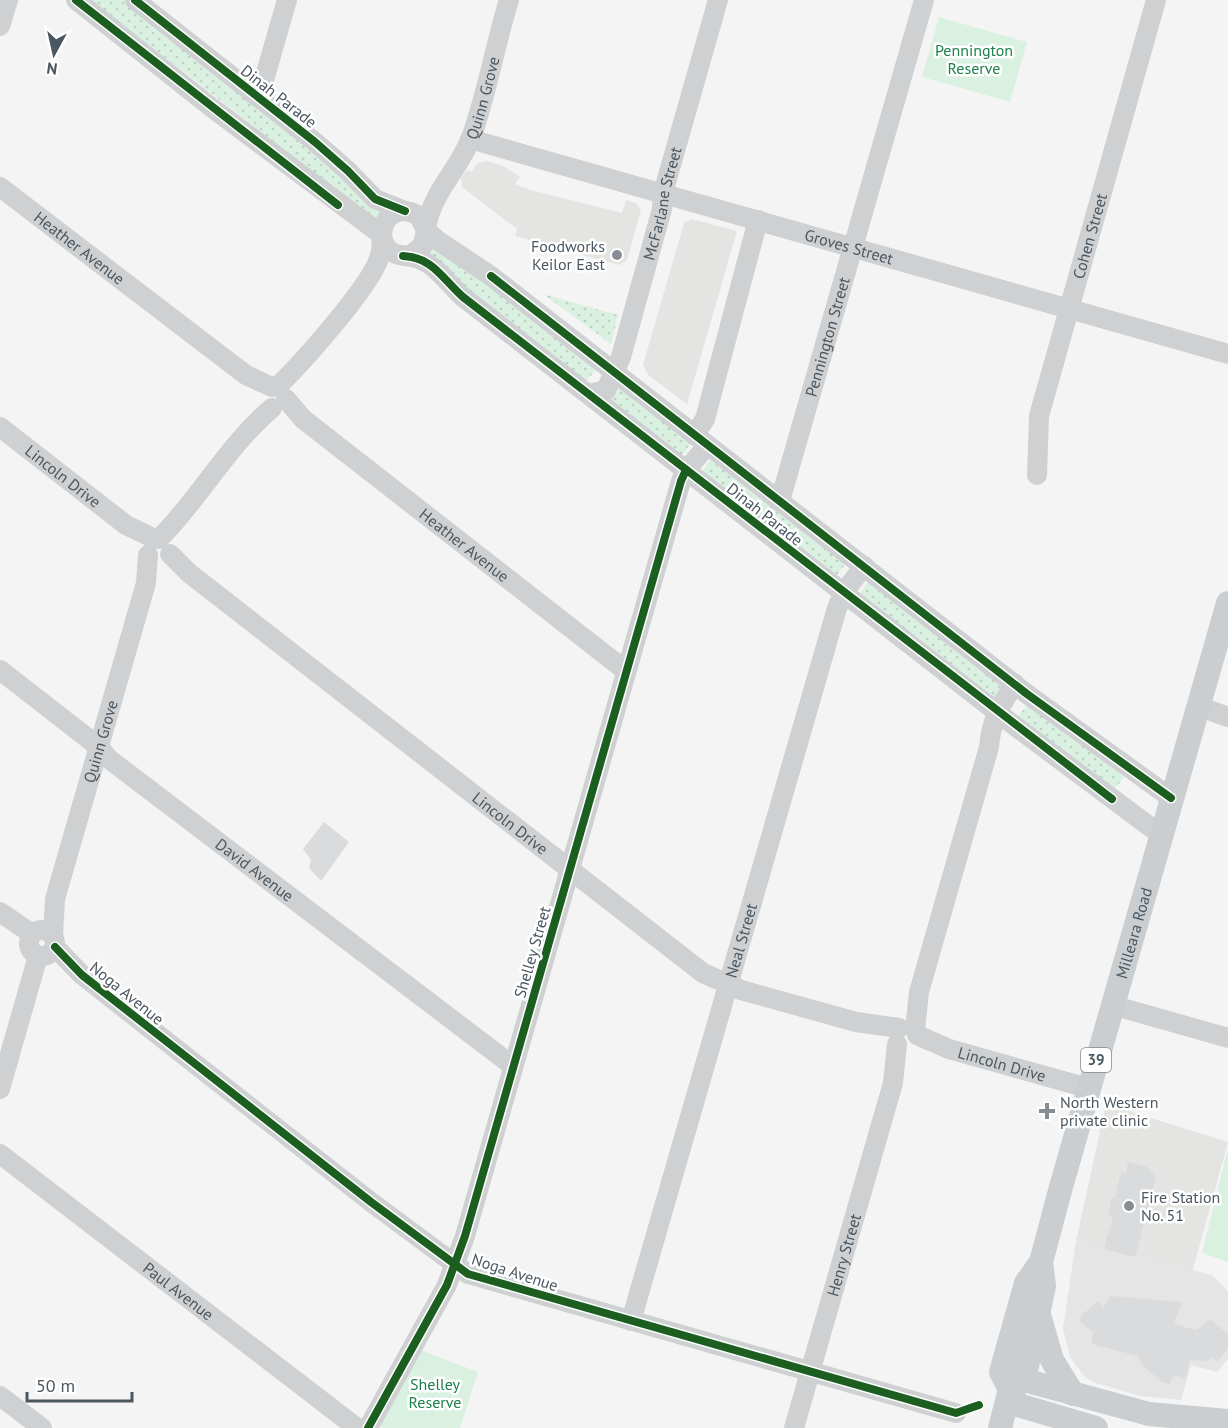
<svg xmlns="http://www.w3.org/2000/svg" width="1228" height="1428" font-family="'PT Sans',sans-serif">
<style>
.commercial{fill:#e4e4e2}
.education{fill:#e6e5e6}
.grass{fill:url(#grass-dots)}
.park{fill:#daf1e2}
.building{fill:#dadbdc}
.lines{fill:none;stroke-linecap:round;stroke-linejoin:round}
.minor{stroke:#ced0d2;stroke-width:20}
.major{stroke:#caced0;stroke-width:24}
.cycleway-casing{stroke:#fff;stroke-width:11}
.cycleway{stroke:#1b5e20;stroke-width:8}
.poi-dot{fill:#868e94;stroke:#fff;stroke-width:2}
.labels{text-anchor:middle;stroke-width:5;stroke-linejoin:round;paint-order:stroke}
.shield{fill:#fff;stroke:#818990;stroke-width:1.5}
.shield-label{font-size:15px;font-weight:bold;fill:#4b5760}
.park-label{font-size:16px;fill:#1d804b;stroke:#fff}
.street-label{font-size:16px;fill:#4b5760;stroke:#fff}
.poi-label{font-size:16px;fill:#4b5760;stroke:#fff;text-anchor:start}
</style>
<defs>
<pattern id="grass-dots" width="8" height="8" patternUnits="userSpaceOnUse" patternTransform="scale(1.5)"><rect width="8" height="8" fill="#daf1e2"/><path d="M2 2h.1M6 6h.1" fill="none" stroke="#bdd1c4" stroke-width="1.8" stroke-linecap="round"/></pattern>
</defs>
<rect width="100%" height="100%" fill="#f4f4f4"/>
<g class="commercial">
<polygon points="487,161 503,166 520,177 515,184 530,190 622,213 626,200 636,203 641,210 627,260 619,265 515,236 517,229 462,187 461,177 467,170 471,172 478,163"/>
<polygon points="692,219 737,231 687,404 648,375 643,365 684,223"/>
<polygon points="1106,1104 1228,1142 1192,1273 1076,1241"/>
</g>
<polygon class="education" points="1076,1241 1212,1275 1228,1291 1228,1359 1217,1372 1191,1365 1181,1400 1140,1396 1096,1383 1085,1377 1070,1357 1063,1328"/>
<g class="grass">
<polygon points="91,0 125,0 387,212 376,221"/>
<polygon points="431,242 597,368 584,384 423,252"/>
<polygon points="543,294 618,315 611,344"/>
<polygon points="618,382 692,442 679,459 604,399"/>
<polygon points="713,457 847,562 835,578 701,473"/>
<polygon points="871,579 1004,685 991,701 858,596"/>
<polygon points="1029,703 1124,777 1111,794 1015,720"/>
</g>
<g class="park">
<polygon points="939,17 1027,42 1010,102 922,77"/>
<polygon points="1228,1148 1228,1262 1202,1253"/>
<polygon points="418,1349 478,1372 460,1428 382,1428 381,1424"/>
</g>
<g class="building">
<polygon points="324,822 349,842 321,881 309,868 311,860 303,849"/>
<polygon points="1128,1162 1147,1167 1156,1176 1135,1257 1104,1249 1113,1216 1108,1214 1112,1197 1115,1198 1121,1172 1126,1173"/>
<polygon points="1110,1296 1182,1302 1174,1324 1196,1330 1210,1319 1228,1334 1228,1348 1217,1362 1212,1358 1207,1361 1190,1360 1186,1378 1173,1375 1170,1384 1162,1382 1141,1364 1138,1356 1091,1344 1093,1332 1080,1322 1081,1316 1098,1301 1103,1308"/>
</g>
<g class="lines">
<g class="minor">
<polyline points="76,0 211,107 382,235"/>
<polyline points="135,0 315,142 348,171 375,199 405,211"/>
<polyline points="0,26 8,0"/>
<polyline points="253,94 264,80 287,0"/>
<path id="s1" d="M470 139 1228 354"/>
<path id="s2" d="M0 187 246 375 272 387"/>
<path id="s3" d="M426 227C434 189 458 171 471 138 487 94 495 45 509 0"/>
<path d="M426 230 423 245 411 255C365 261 379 193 419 216L426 230 437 240 491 276 1027 694 1171 798"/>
<path d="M403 256C432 257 442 278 463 297L1015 726 1161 835"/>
<path d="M277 387C300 365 374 283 380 255 382 250 381 243 382 237"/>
<path id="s4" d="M590 394 606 390 621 357 662 209 663 193 718 0"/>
<path id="s5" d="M286 399 303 419 626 671"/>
<path id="s6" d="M0 427 126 525 155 539"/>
<polyline points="694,435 705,419 758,220"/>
<path id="s7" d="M1037 475 1039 416 1156 0"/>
<path id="s8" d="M780 501 924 0"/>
<path d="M159 539C200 498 228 445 272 408"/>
<path id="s9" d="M170 554 189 573 703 973 741 990 856 1022 899 1028"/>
<path id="s10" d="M0 670 99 747 109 759 513 1066"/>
<polyline points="1198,706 1228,717"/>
<polyline points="0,912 32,934"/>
<circle cx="42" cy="943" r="13"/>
<path id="s11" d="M53 936 55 899 146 583 148 555"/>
<polyline points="55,947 82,975 371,1202 468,1274 956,1413"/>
<polyline points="1112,1005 1228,1038"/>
<path d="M915 1030 919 992 989 747C991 721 1000 705 1015 684"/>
<path id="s12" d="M917 1035 949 1049 1088 1088"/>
<polyline points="0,1089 38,956"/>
<path id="s13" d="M0 1154 357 1428"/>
<path id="s14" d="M631 1321 837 608 844 592 864 566"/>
<polyline points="0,1396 42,1428"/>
<polyline points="368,1428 447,1285 465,1236 681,481 686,470 707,446"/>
<path id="s15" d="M794 1428 893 1083 897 1044"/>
</g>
<g class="major">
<polyline points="1041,1262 1026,1283 1001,1372 1018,1405 1096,1428"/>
<polyline points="1040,1318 1052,1360 1073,1394"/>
<polyline points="1024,1380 1149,1414 1228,1421"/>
<path id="s16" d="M1000 1428 1010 1389 1024 1380 1044 1286 1041 1262 1061 1187 1228 603"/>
</g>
<g class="cycleway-casing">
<g id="cycleway">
<polyline points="76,0 338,205"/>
<polyline points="135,0 315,142 348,171 375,199 405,211"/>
<path d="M403 256C432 257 442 278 463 297L1112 799"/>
<polyline points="491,276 1027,694 1171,798"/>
<polyline points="55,947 82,975 371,1202 468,1274 956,1413 979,1405"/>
<polyline points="368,1428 447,1285 465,1236 681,481 686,470"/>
</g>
</g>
<use href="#cycleway" class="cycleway"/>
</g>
<g class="poi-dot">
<circle cx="617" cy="255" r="6"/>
<path d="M1044 1102h6v6h6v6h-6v6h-6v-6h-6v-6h6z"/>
<circle cx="1129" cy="1206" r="6"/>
</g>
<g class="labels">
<rect class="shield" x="1081" y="1048" width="30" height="24" rx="4.5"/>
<g class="shield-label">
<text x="1096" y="1065">39</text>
</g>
<g class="park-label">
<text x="974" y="56">Pennington<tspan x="974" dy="18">Reserve</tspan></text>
<text x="435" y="1390">Shelley<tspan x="435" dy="18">Reserve</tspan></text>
</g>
<g class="street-label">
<text transform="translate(279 96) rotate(38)" y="6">Dinah Parade</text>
<text dy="6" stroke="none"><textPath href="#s3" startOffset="142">Quinn Grove</textPath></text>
<text dy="6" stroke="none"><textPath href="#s4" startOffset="212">McFarlane Street</textPath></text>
<text dy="6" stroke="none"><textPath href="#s7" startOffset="246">Cohen Street</textPath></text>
<text dy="6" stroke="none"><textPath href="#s1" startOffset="394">Groves Street</textPath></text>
<text dy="6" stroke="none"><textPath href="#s2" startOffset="100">Heather Avenue</textPath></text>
<text dy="6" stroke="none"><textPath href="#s8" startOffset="171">Pennington Street</textPath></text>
<text dy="6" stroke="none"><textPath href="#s6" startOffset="80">Lincoln Drive</textPath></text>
<text transform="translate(765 514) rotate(38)" y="6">Dinah Parade</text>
<text dy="6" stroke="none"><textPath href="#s5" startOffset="231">Heather Avenue</textPath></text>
<text dy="6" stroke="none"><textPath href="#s11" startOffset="201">Quinn Grove</textPath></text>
<text dy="6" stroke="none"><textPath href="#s9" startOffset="434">Lincoln Drive</textPath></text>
<text dy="6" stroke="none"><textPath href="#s10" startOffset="324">David Avenue</textPath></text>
<text dy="6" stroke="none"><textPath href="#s16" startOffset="519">Milleara Road</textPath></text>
<text dy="6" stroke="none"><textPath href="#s14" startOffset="396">Neal Street</textPath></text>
<text transform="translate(532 952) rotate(-74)" y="6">Shelley Street</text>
<text transform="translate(127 993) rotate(39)" y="6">Noga Avenue</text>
<text dy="6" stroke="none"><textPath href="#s12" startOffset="90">Lincoln Drive</textPath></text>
<text dy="6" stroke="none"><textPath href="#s15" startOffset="180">Henry Street</textPath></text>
<text transform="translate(515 1272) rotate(18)" y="6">Noga Avenue</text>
<text dy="6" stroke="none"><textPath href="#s13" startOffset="225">Paul Avenue</textPath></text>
</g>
<g class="poi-label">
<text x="605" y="252" text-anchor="end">Foodworks<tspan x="605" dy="18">Keilor East</tspan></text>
<text x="1060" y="1108">North Western<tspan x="1060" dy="18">private clinic</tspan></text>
<text x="1141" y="1203">Fire Station<tspan x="1141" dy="18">No. 51</tspan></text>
</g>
</g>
<g transform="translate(54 54) rotate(188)" stroke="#ffffff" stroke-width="4.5" paint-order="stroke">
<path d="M0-4.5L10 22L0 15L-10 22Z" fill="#4b5760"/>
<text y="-9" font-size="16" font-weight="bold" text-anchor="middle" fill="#4b5760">N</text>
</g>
<path d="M27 1392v9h105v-9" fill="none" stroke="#4b5760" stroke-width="3"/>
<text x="36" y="1392" font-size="18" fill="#4b5760" stroke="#ffffff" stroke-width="4.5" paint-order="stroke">50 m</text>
</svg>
